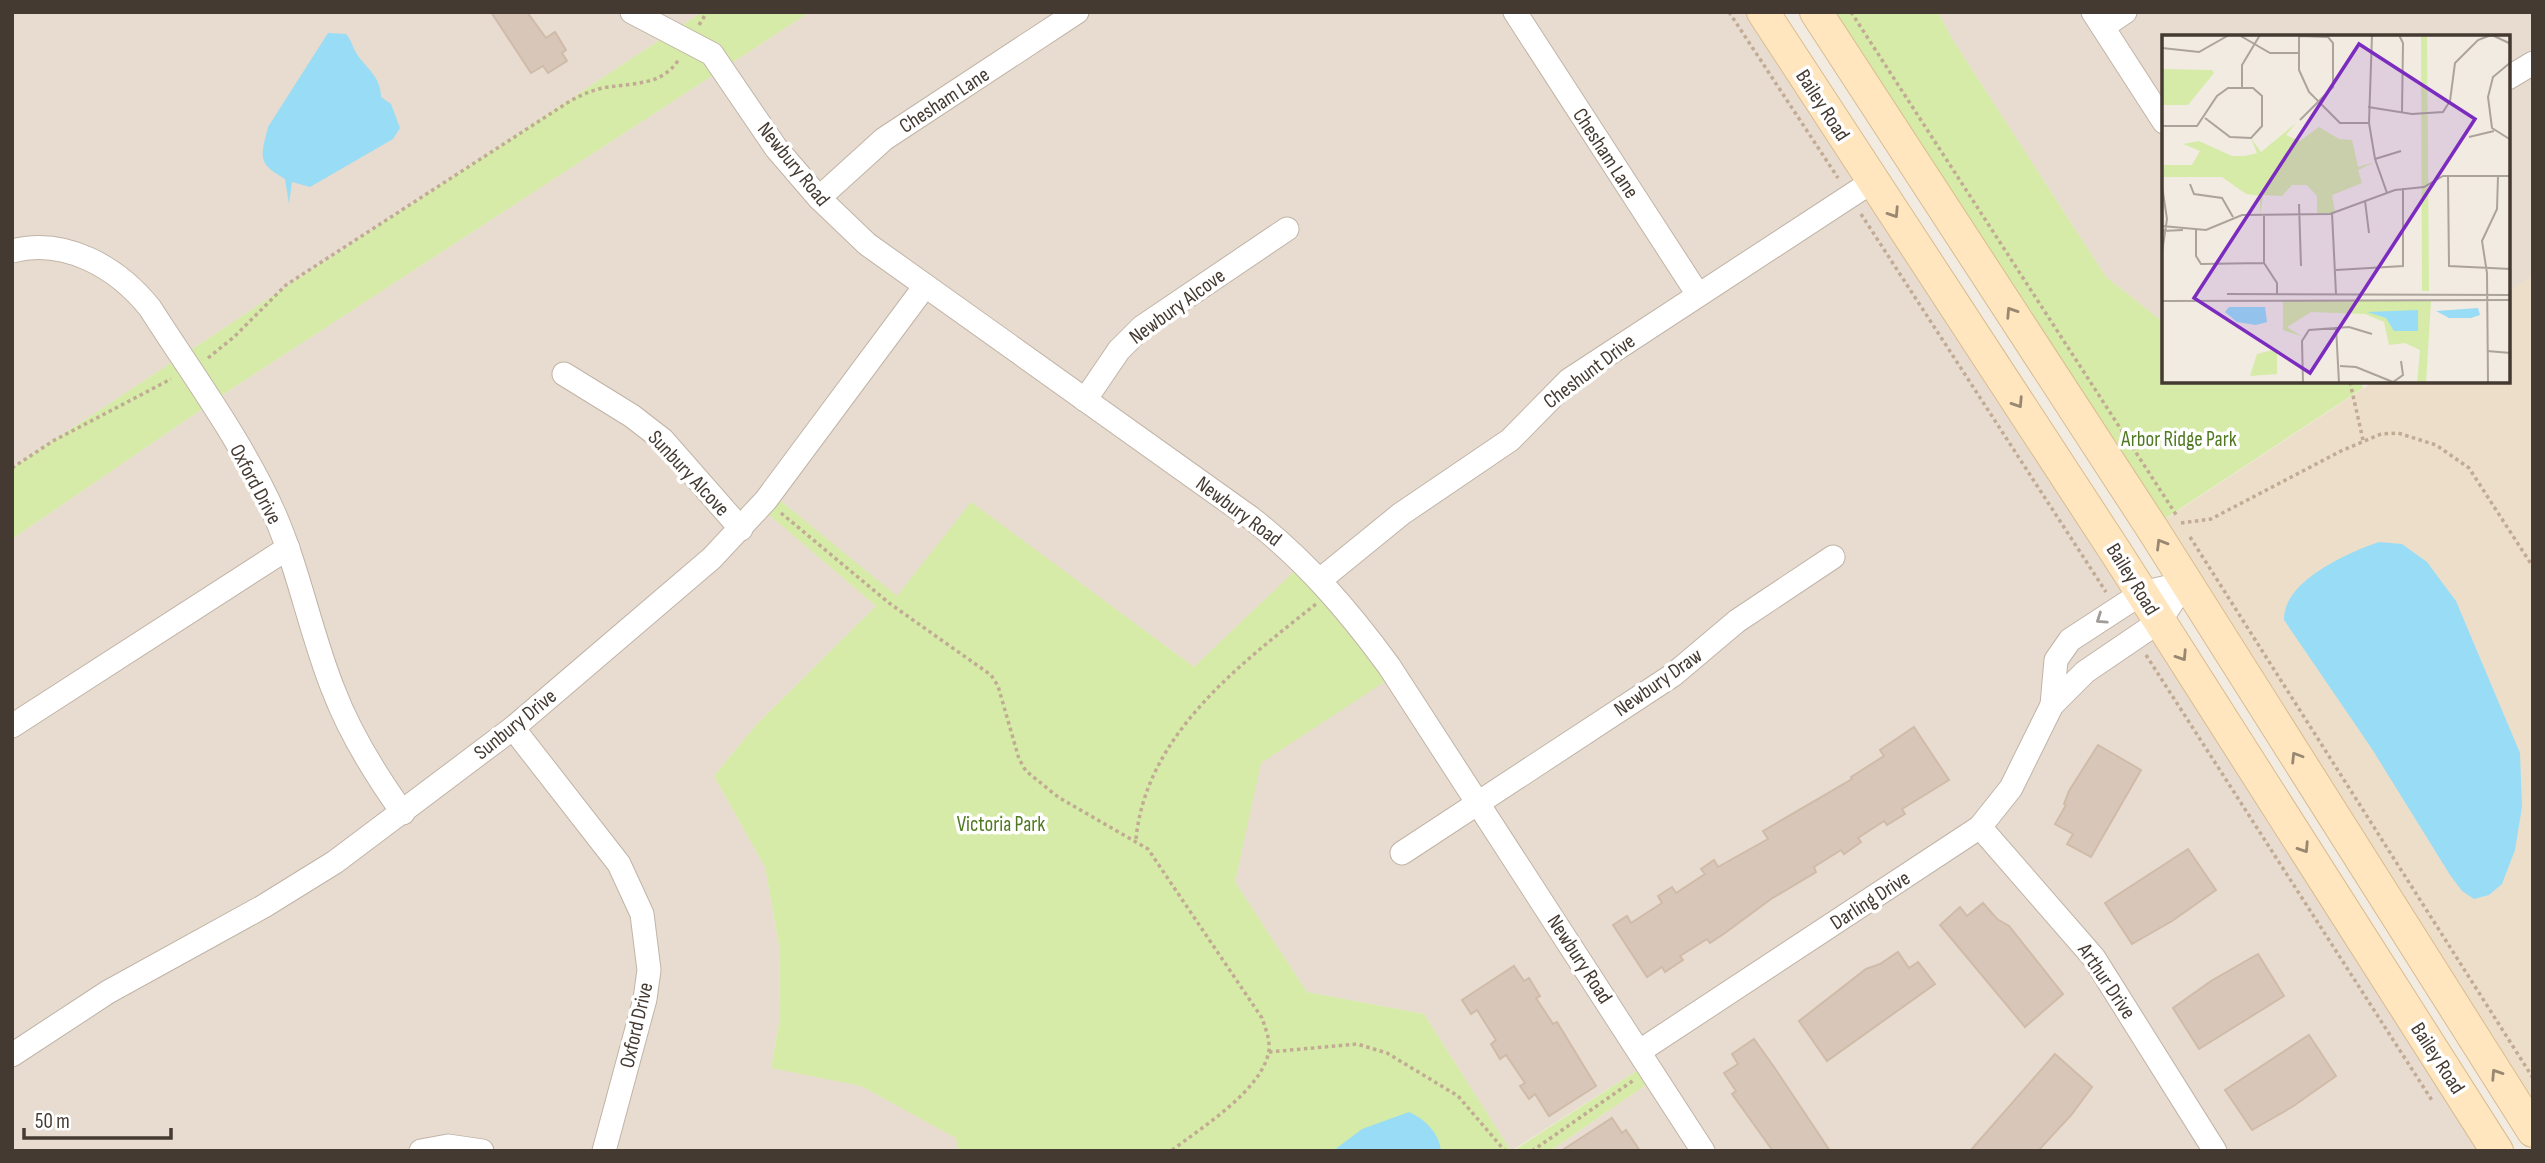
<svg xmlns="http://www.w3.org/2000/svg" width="2545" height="1163" font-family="'Sofia Sans Condensed',sans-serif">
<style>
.residential{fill:#e7dccf}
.education{fill:#eddeca}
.green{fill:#d6eba7}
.water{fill:#98ddf5}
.building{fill:#d8c7b9;stroke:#d0bba9;stroke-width:2}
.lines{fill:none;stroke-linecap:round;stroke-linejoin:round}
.street-casing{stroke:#c1b4a7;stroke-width:25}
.secondary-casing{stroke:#d9bc8f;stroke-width:34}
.path{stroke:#c1ab94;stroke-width:3.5;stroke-dasharray:3.5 3.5;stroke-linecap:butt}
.street{stroke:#fff;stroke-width:23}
.secondary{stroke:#ffe6bf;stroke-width:32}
.oneway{stroke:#988771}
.oneway2{stroke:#a29c98}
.labels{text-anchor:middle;stroke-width:7;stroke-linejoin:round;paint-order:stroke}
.street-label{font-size:21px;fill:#443a32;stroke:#fff}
.park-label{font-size:21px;fill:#507922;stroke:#fff}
.inset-road{fill:none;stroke:#aca49c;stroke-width:2}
.view{fill:#7b2cbf;fill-opacity:0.15;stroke:#7b2cbf;stroke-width:3.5}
.inset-edge{fill:none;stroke:#443a32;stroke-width:3.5}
</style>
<rect width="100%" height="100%" fill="#f2ebe2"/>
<g class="residential">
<polygon points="12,12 702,12 12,468"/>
<polygon points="810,12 1763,12 2497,1151 1550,1151 1656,1078 1647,1064 1511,1151 1424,1014 1307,992 1235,882 1260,763 1394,675 1303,564 1194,667 971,503 897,597 771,493 761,507 876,606 757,724 714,776 765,867 779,945 780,1018 771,1067 861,1086 957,1138 959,1151 12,1151 12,539 230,390"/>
<polygon points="1938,12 2533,12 2533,276 2508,292 2508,37 2164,37 2163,322 2106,277 1951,37"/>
</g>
<polygon class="education" points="2533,276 2533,1131 2152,528 2373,382 2508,382 2508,292"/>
<g class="green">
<polygon points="702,12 810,12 230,390 12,539 12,468"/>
<polygon points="1832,12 1938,12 1951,37 2106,277 2163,322 2164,382 2361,382 2363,388 2163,520"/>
<polygon points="771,493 897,596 971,502 1194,667 1303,563 1395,675 1261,763 1235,882 1307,992 1424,1014 1511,1151 959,1151 956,1138 861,1086 771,1068 780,1018 779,945 765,867 714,776 757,724 876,606 760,507"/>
<polygon points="1647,1064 1656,1078 1550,1151 1513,1151"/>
</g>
<g class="water">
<path d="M328 33 346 34C351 40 351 42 354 49 362 66 381 74 381 97L391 104 400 128 393 139 310 187 292 182 289 204 285 179C256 163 261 156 268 127Z"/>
<path d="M2379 542 2402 544 2427 562 2456 601 2520 753 2522 807 2515 850 2502 884 2489 895 2474 899 2462 891 2450 875 2372 749 2284 620C2283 581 2347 553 2379 542Z"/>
<path d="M1409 1112C1425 1119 1439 1133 1441 1151H1333L1362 1129Z"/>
</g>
<g class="building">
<polygon points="491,12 527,12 546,38 555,32 566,50 562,53 567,61 548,73 543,66 531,73"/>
<polygon points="1914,727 1949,780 1902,809 1905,814 1887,825 1884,821 1858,838 1861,842 1844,854 1841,850 1814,867 1816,872 1771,899 1725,933 1710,943 1707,939 1680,956 1683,960 1665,972 1662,967 1647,977 1613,925 1627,916 1631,923 1662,903 1658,896 1672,887 1676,893 1705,874 1701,869 1714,860 1718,867 1768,839 1763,831 1852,779 1851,777 1884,756 1880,750"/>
<polygon points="2098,745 2141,770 2091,857 2067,844 2073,834 2055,824 2066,805 2064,804 2069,791"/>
<polygon points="2188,849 2216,890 2172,921 2132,944 2105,903"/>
<polygon points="1983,903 1997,919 2009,926 2063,994 2025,1027 1940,925 1960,907 1967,916"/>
<polygon points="1898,952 1909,968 1918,962 1935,984 1827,1061 1799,1021 1866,969 1880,964"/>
<polygon points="2258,954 2284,996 2199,1049 2173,1008 2211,981"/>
<polygon points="1514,966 1524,981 1529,978 1540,996 1536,998 1553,1024 1557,1022 1596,1086 1549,1116 1535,1094 1529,1099 1520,1086 1525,1083 1506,1055 1500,1059 1491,1044 1496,1040 1477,1010 1471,1014 1462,1000"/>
<polygon points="2309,1035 2336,1076 2292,1107 2252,1130 2225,1090"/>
<polygon points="1754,1039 1774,1067 1830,1151 1773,1151 1732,1094 1736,1091 1724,1073 1738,1064 1732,1054"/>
<polygon points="2055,1054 2092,1087 2072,1114 2038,1151 1970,1151"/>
<polygon points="1612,1118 1622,1133 1626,1130 1640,1151 1561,1151"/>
</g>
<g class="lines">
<g class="street-casing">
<g id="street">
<path d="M632 12 712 54 776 148 819 198 867 244 1251 518C1305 560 1348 610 1389 666L1703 1151"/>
<polyline points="1515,12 1697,293"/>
<polyline points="2093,12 2164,122"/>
<polyline points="2103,27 2125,12"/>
<polyline points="2508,78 2533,63"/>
<polyline points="819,198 884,139 1077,12"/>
<path d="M12 251C66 237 118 268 150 308 192 374 242 441 274 513 299 570 310 631 333 689 350 734 375 774 403 813"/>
<polyline points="564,374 632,416 663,440 741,529"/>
<polyline points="1085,400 1119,350 1142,327 1287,229"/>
<polyline points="1320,580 1401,514 1510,440 1569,380 1873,181"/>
<polyline points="2052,705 2056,660 2070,640 2142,593 2185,583"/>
<polyline points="12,726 288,548"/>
<polyline points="513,728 619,864 642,914 649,970 645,999 604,1151"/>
<polyline points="1980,827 2094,958 2215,1151"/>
<polyline points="1402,853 1673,675 1737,621 1833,557"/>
<polyline points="1640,1051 1980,827 2011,788 2052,705 2085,672 2160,621 2185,583"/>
<polyline points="12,1055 108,992 264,906 335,862 513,728 712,558 766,500 925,286"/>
<polyline points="421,1151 448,1146 482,1151"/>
</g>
</g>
<g class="secondary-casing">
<g id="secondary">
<polyline points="1763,12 2117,554 2497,1151"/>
<polyline points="1816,12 2152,528 2533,1131"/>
</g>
</g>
<g class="path">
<polyline points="1729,12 1838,178"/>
<polyline points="1851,12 2177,516"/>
<polyline points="699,25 707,12"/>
<polyline points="1861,214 2106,592"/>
<path d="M208 358 234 337 286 285 567 103C580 95 594 89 609 87 635 83 663 85 679 59"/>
<polyline points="2350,382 2363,440"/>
<polyline points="12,468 53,441 171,379"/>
<path d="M781 513 889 603 991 675 998 686 1019 759 1026 771 1058 797 1148 849 1262 1018C1265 1028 1270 1038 1269 1050 1263 1090 1202 1127 1171 1151"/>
<polyline points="2181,523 2211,519 2341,451 2381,434 2398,433 2436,445 2469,468 2533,567"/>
<polyline points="2190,537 2533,1078"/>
<polyline points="2146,655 2433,1102"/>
<path d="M1136 839C1146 735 1239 665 1316 604"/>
<polyline points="1269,1052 1357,1044 1387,1053 1458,1096 1505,1151"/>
<polyline points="1532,1151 1634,1080"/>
</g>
<use href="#street" class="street"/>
<use href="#secondary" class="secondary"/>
</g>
<defs><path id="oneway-chevron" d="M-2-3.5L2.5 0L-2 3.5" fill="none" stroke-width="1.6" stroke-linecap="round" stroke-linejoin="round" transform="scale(1.75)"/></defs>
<g class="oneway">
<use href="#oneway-chevron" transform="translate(1894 213) rotate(57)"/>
<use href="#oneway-chevron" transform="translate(2011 312) rotate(-123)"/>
<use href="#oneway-chevron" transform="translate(2018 403) rotate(57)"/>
<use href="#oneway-chevron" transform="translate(2161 544) rotate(-121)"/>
<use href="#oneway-chevron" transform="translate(2182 656) rotate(57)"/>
<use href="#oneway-chevron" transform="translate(2296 757) rotate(-122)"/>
<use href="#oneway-chevron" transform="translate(2304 848) rotate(57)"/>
<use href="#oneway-chevron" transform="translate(2496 1074) rotate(-123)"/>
</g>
<use class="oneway2" href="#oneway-chevron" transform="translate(2101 619) rotate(146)"/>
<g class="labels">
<g class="street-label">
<text transform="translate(944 100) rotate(-33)" y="7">Chesham Lane</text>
<text transform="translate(1823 105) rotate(57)" y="7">Bailey Road</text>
<text transform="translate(1606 153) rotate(57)" y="7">Chesham Lane</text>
<text transform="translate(794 164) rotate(51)" y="7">Newbury Road</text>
<text transform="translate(1177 306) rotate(-36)" y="7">Newbury Alcove</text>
<text transform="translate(1589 371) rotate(-37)" y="7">Cheshunt Drive</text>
<text transform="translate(689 473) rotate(47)" y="7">Sunbury Alcove</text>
<text transform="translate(256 484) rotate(62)" y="7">Oxford Drive</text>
<text transform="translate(1239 511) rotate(37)" y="7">Newbury Road</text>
<text transform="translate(2133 579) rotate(58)" y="7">Bailey Road</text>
<text transform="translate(1658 682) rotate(-35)" y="7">Newbury Draw</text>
<text transform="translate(515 724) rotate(-39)" y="7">Sunbury Drive</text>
<text transform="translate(1870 900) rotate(-33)" y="7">Darling Drive</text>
<text transform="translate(1580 959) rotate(57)" y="7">Newbury Road</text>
<text transform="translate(2107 981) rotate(56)" y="7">Arthur Drive</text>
<text transform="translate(636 1025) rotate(-77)" y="7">Oxford Drive</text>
<text transform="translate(2438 1058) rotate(57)" y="7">Bailey Road</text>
</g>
<g class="park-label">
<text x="2179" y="446">Arbor Ridge Park</text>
<text x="1001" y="831">Victoria Park</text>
</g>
</g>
<g transform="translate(2162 35)">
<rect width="348" height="348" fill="#f2ebe2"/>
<path d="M259 0H265L267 256H260ZM0 34 50 35 52 38 26 70H0ZM134 88 124 100 138 106 157 92 177 104 190 105 196 132 213 127 196 135 200 148 170 160 173 178 155 180V161L145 150H130L120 161 101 160 98 180V161L84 159 60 142H0V130H30L38 116 21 109 37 106 70 121H83L95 118 89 103 99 117ZM121 266H269L264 348H255L258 315 243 308 227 310 222 287 203 279 149 277 125 292 139 301 121 295ZM115 314V339L88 341 95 319Z" fill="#d6eba7"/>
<path d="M67 272H103L105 287 94 290 75 287 63 277ZM316 273 318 280 309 283H287L274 276ZM256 275V296H232L224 283 205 277Z" fill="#98ddf5"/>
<path class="inset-road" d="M77 0 108 18H137M137 0V35L147 57 178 88H207M210 0 207 88 213 124 225 158M237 0 241 8 240 77M330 0 349 9M137 1 166 2 171 8V52L138 85M0 13 37 17 67 0M349 27 331 42 326 62 330 93 349 105M80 53V30L98 0M206 72 250 79 281 77 288 66 293 28 316 5 329 0M0 91H35L55 61 66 53H91L100 61V91L89 103 68 102 43 83M307 102 332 96M213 124 239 116M286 141 287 231 349 234M28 149 32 159 60 163 71 182M0 151 5 184 0 217M203 166 207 198M137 169 139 231M170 178 174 259M102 180V228L115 248V260M0 191 44 195 80 180 168 179 233 155 262 152 281 141H349M34 195V221L39 229 102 228M0 196 21 195M174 235 241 231V153M65 259 349 260M0 266 349 265M174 292 177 348M325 316 349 318M178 331 194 332 231 347 241 340 239 326M141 348 140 306 147 295 187 292 210 299M326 348 325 238 320 206 335 174 336 141"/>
<path class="view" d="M197 9 313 84 148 338 32 263Z"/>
<rect width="348" height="348" class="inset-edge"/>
</g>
<rect width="2545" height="1163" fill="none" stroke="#443a32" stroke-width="28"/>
<path d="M24 1128v10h147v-10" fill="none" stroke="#443a32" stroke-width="3.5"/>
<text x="35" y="1128" font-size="21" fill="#443a32" stroke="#ffffff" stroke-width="5" paint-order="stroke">50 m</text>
</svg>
